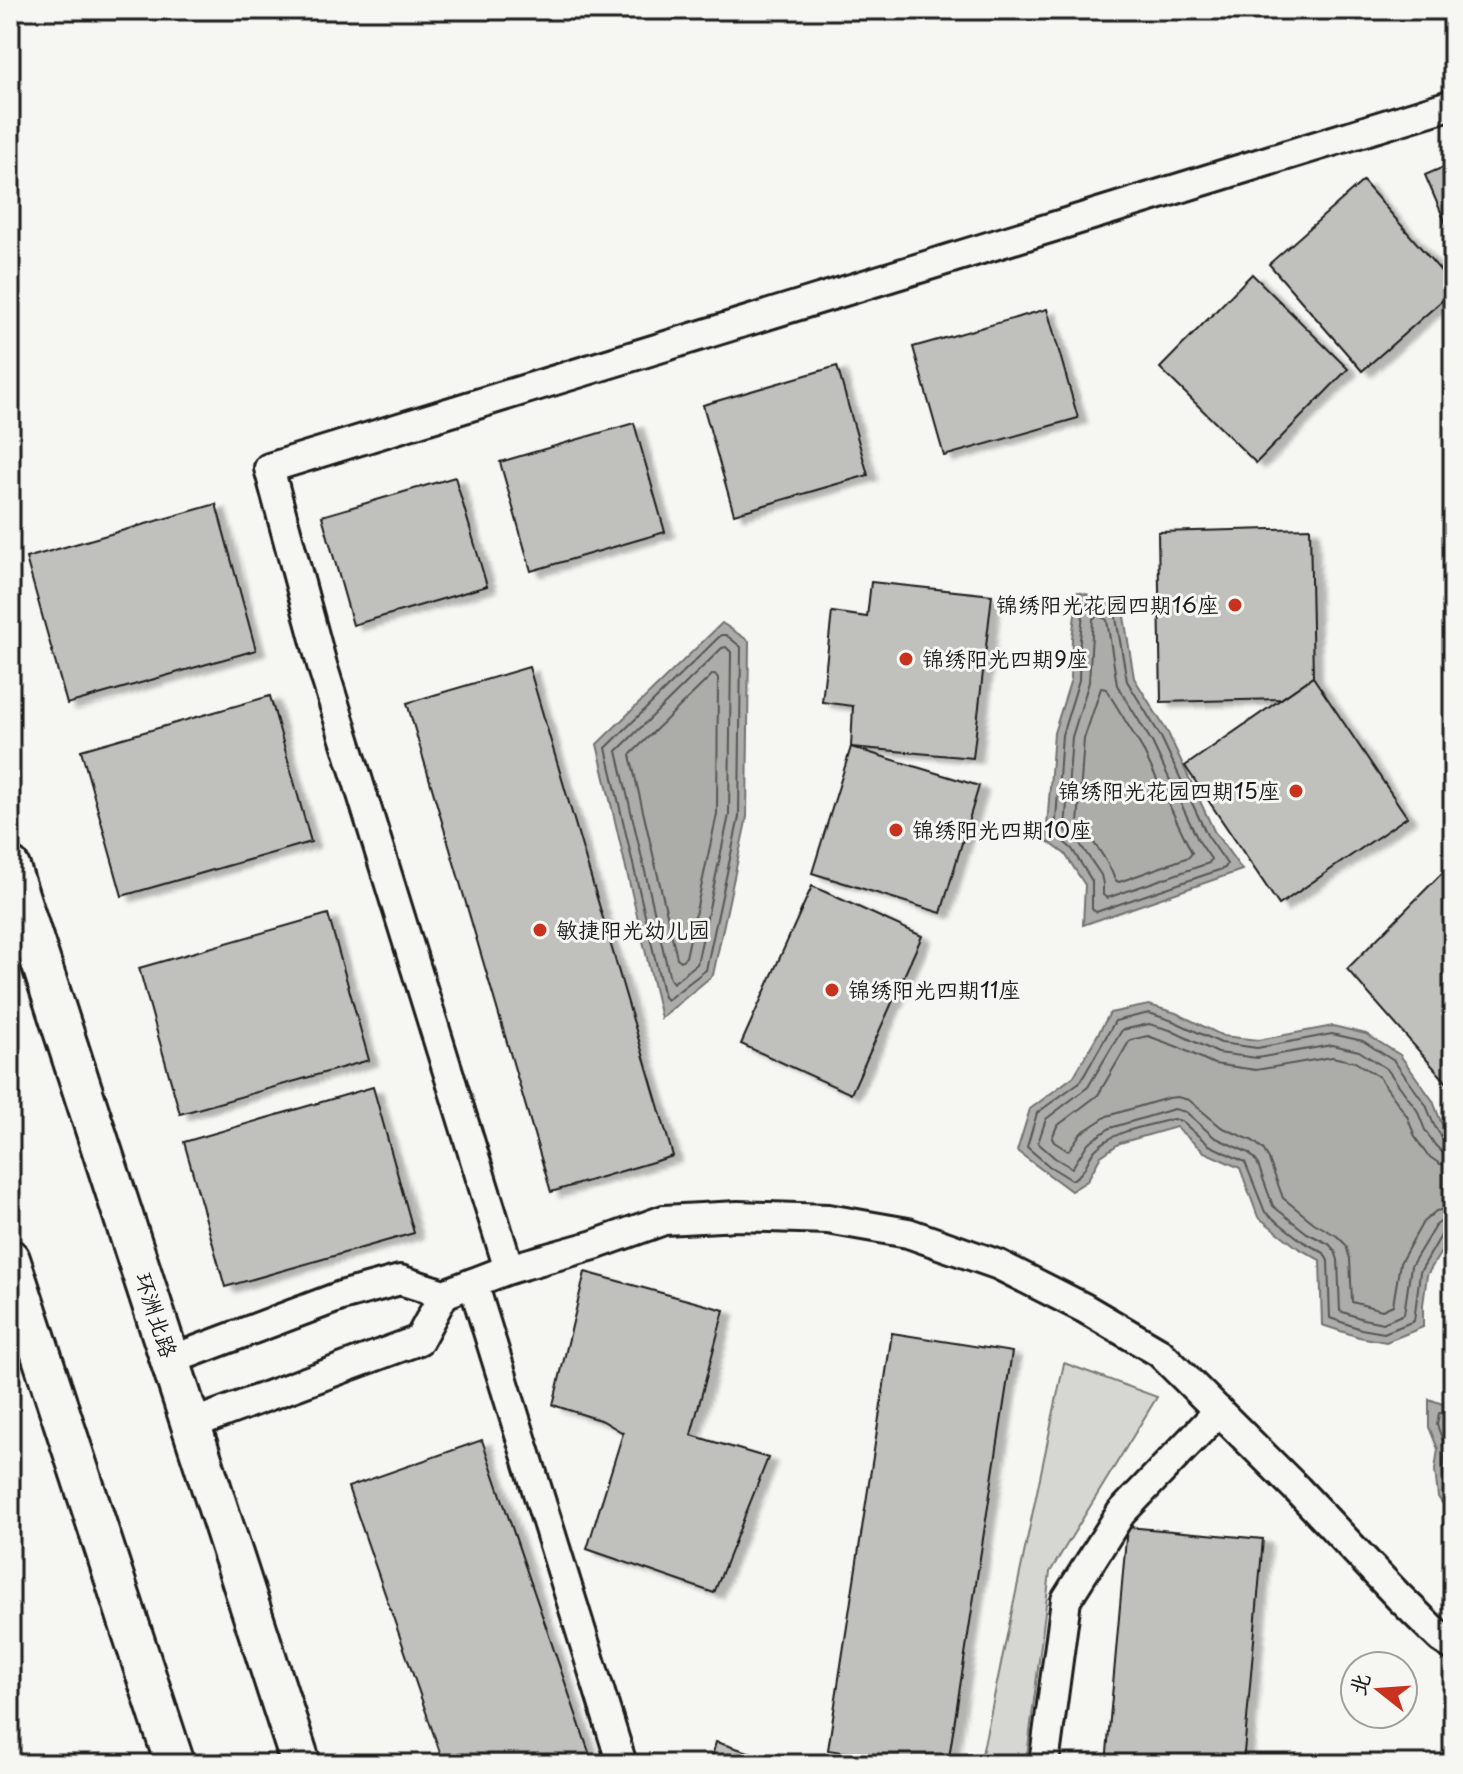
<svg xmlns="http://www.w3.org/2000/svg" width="1463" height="1774" font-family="'Playpen Sans','LXGW WenKai TC',sans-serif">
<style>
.green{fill:#d6d6d2;stroke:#797977;stroke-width:2}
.water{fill:#acaca9;stroke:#727271;stroke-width:2}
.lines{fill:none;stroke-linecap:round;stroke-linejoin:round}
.shore{stroke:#565654;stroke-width:2}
.building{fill:#c0c0bd;stroke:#1c1c1c;stroke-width:2;filter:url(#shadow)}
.street-casing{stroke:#1c1c1c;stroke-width:34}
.secondary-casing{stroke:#1c1c1c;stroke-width:44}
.street{stroke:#f6f6f2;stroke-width:28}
.secondary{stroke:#f6f6f2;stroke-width:38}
.poi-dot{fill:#c8321e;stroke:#f6f6f2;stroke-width:3}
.labels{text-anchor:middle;stroke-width:6;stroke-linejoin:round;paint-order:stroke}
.poi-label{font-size:22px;fill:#1c1c1c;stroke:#f6f6f2;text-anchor:start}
.street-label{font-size:22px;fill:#1c1c1c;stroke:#f6f6f2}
</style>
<defs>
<filter id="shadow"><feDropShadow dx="9" dy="5" stdDeviation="2" flood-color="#0004"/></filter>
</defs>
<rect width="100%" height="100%" fill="#f6f6f2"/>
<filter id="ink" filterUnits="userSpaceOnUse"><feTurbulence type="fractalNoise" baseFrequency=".0125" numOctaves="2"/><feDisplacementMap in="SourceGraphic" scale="16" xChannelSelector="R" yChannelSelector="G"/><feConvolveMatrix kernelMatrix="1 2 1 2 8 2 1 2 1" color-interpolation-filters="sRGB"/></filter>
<g filter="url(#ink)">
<polygon class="green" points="1064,1363 1157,1397 1050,1572 1026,1764 980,1764"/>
<g class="water">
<polygon points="1078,592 1122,604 1134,678 1168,733 1214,831 1242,870 1083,925 1085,885 1065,854 1046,840 1054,733 1071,679 1072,638"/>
<polygon points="722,623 749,641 747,817 713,975 661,1018 597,744"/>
<polygon points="1149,1005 1176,1013 1223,1036 1258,1040 1333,1026 1366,1034 1400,1055 1433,1101 1441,1122 1453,1140 1451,1235 1427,1275 1423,1305 1423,1327 1386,1342 1359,1337 1322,1325 1320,1260 1298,1248 1258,1217 1240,1168 1204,1152 1176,1127 1120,1143 1101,1156 1087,1181 1071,1191 1017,1151 1030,1109 1074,1076 1110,1013"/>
<polygon points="1429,1399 1453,1408 1453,1519 1438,1497 1435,1470 1438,1449 1429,1427"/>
</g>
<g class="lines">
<g class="shore">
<polygon points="1089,603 1115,612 1127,681 1161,737 1207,835 1227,864 1225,868 1096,912 1092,909 1092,881 1072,849 1055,834 1062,735 1079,680 1080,639 1084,607"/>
<polygon points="1097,616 1104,618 1107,620 1117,685 1152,742 1198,840 1211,859 1209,863 1107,898 1103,895 1103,884 1101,875 1080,844 1065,829 1072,737 1089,682 1093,619"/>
<polygon points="721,635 726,635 741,647 739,817 706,970 667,1000 664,997 606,748"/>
<polygon points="726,647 731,652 729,815 697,964 673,983 670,979 617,751 722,648"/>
<polygon points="715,674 718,678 717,814 686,957 681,961 677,958 630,755 712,675"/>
<path d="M1101 688 1106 689 1142 748 1192 853 1189 857 1119 882 1115 880C1108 859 1092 840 1078 824L1084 739Z"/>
<path d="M1453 1143H1448L1443 1139 1434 1125 1426 1105 1394 1061 1363 1041 1332 1034 1257 1048 1221 1043 1173 1021 1149 1013 1115 1021 1081 1081 1037 1113 1027 1147 1049 1166 1072 1180C1087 1172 1085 1162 1095 1150 1113 1130 1148 1126 1173 1119L1181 1121 1209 1145 1245 1162 1265 1212 1302 1241 1324 1253 1328 1261 1330 1318 1361 1329 1384 1333 1414 1321 1420 1272 1443 1232 1448 1229H1453"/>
<polyline points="1453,1154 1442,1152 1435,1145 1425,1130 1417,1110 1387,1069 1359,1051 1332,1045 1257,1058 1218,1053 1170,1030 1149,1024 1122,1030 1088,1087 1046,1119 1038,1143 1055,1158 1072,1168 1088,1143 1110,1128 1174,1109 1186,1112 1214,1137 1249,1153 1257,1162 1273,1206 1307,1233 1329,1244 1335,1251 1338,1260 1340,1311 1363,1319 1383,1323 1404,1314 1411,1266 1435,1226 1443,1220 1453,1219"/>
<polyline points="1453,1166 1440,1164 1427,1155 1415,1137 1407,1116 1379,1077 1355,1062 1332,1057 1256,1070 1214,1064 1178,1047 1148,1036 1130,1040 1098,1095 1057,1126 1052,1138 1054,1142 1068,1151 1081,1133 1107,1116 1168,1098 1177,1097 1189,1100 1221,1127 1253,1141 1263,1149 1268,1157 1283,1198 1314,1223 1337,1236 1346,1245 1350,1259 1352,1302 1382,1310 1393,1305 1400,1263 1423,1222 1436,1211 1453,1207"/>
<polyline points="1453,1415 1439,1413 1437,1425 1446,1449 1443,1470 1446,1493 1453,1505"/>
</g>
</g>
<g class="building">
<polygon points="1453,163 1453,240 1425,175"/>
<polygon points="1363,181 1453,285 1453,291 1362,371 1269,264"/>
<polygon points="1252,274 1348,369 1256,463 1160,368"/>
<polygon points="1047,309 1078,418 944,456 913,347"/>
<polygon points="837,366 868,475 734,514 703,405"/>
<polygon points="634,423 665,532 531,571 500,462"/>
<polygon points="455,477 487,586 353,625 322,516"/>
<polygon points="216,504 256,650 67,704 26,558"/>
<polygon points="1310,528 1313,677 1281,699 1161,702 1158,532"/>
<polygon points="871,582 992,595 973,758 851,747 853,706 822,702 832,612 867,617"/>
<polygon points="529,667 673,1156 551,1192 407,703"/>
<polygon points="1313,677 1407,817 1279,905 1185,766"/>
<polygon points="270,696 311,842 122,896 81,750"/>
<polygon points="851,747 979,786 941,913 812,873"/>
<polygon points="1451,864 1453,866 1453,1079 1448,1084 1347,969"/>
<polygon points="812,886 922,936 851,1094 741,1044"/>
<polygon points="328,914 369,1060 180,1114 139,968"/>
<polygon points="373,1087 414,1233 225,1287 184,1142"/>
<polygon points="585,1272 724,1310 691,1435 768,1458 714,1593 587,1549 623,1433 603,1421 553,1405"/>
<polygon points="892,1333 1012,1352 948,1764 924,1764 828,1750"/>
<polygon points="482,1440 593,1764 444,1764 348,1487"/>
<polygon points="1127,1527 1263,1539 1243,1764 1106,1764"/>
<polygon points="716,1742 787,1764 710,1764"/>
</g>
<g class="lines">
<g class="street-casing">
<g id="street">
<polyline points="509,1269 322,665 269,468 1453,104"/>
<polyline points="473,1283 622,1764"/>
<polyline points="171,1360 341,1296 400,1280 444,1294 509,1269 594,1245 664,1220 738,1216 828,1219 908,1233 999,1265 1084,1308 1159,1352 1297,1489 1399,1597 1441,1638 1453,1646"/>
<polyline points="192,1424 419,1340 444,1294"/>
<polyline points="1044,1764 1066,1600 1121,1513 1219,1411"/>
</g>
</g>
<g class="secondary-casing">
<g id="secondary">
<polyline points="10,867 301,1764"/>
<polyline points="10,1259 175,1764"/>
</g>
</g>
<use href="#street" class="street"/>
<use href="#secondary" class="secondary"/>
</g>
</g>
<g class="poi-dot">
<circle cx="1235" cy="605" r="8"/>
<circle cx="906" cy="659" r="8"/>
<circle cx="1296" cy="791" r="8"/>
<circle cx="896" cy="830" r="8"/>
<circle cx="540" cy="930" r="8"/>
<circle cx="832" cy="990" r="8"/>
</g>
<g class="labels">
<g class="poi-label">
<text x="1219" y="613" text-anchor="end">锦绣阳光花园四期16座</text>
<text x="922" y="667">锦绣阳光四期9座</text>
<text x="1280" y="799" text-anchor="end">锦绣阳光花园四期15座</text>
<text x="912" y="838">锦绣阳光四期10座</text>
<text x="556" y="938">敏捷阳光幼儿园</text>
<text x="848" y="998">锦绣阳光四期11座</text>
</g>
<g class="street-label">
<text transform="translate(156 1315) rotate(72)" y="8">环洲北路</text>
</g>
</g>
<rect width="1463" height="1774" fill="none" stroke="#f6f6f2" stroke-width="40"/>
<rect x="20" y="20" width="1423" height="1734" fill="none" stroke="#1c1c1c" stroke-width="3" filter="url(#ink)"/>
<g transform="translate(1379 1690) rotate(287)"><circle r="38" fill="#f6f6f2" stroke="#9f9f9c" stroke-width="2"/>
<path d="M0-6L14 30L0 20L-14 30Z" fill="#c8321e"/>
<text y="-12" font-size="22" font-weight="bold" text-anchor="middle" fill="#1c1c1c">北</text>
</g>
</svg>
